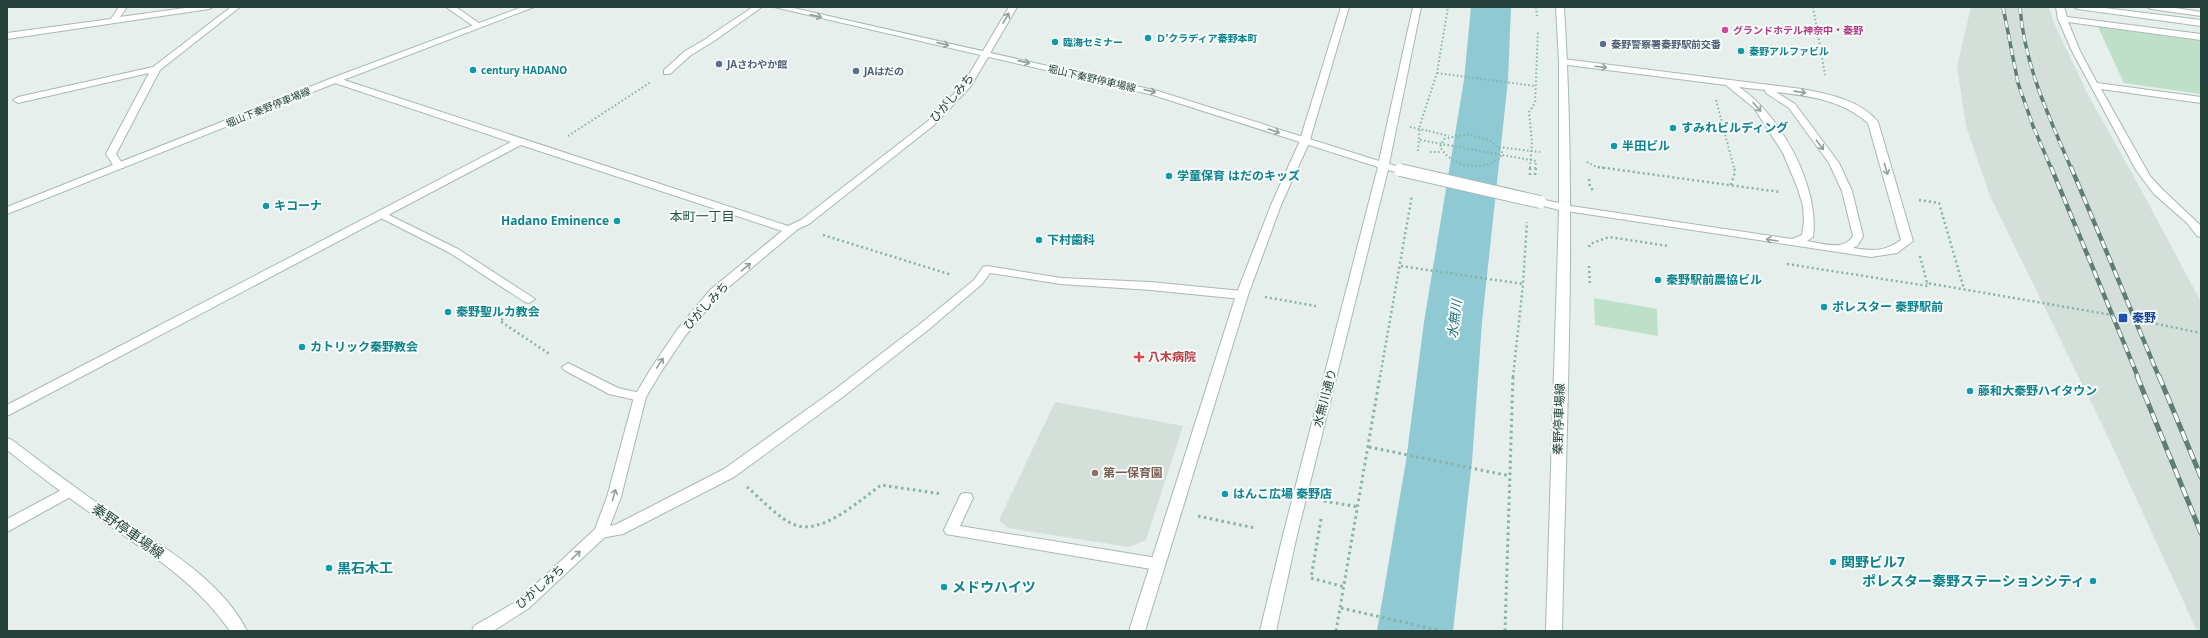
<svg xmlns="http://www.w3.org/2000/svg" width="2208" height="638" font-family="'Open Sans','Noto Sans JP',sans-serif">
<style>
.built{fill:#d4dfda}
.green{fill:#bfe0c8}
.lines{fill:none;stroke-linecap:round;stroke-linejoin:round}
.river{fill:#8ec9d4;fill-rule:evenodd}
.lane-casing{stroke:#a8b8b2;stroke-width:2}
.street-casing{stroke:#a8b8b2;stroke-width:2}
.secondary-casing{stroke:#a4bbb3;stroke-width:2}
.path-far2{stroke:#86b3a5;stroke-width:2;stroke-dasharray:1.5 2.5;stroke-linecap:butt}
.path-far1{stroke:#86b3a5;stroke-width:2.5;stroke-dasharray:2 3;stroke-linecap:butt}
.path{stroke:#86b3a5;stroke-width:3;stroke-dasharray:2.5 3.5;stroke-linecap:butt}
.lane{fill:#fff;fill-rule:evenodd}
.street{fill:#fff;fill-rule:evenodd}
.secondary{fill:#fff;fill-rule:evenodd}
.rail-far2-casing{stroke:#5f7d75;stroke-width:3.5}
.rail-far1-casing{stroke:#5f7d75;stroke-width:4.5}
.rail-casing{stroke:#5f7d75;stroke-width:5}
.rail-far2{stroke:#f7fbf9;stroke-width:2.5;stroke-dasharray:7;stroke-linecap:butt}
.rail-far1{stroke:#f7fbf9;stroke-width:3;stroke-dasharray:8;stroke-linecap:butt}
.rail{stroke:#f7fbf9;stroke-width:3.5;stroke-dasharray:10;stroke-linecap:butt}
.secondary-bridge-casing{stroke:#a4bbb3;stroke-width:14;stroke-linecap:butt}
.path-bridge-far1{stroke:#86b3a5;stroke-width:2;stroke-dasharray:1.5 2.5;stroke-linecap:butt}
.path-bridge{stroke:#86b3a5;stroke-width:2.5;stroke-dasharray:2 3;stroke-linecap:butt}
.secondary-bridge{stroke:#fff;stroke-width:12}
.oneway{stroke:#92a09c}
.hotel-dot{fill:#d1479c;stroke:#f7fbf9;stroke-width:1.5}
.culture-dot{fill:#0f9aa8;stroke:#f7fbf9;stroke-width:1.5}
.service-dot{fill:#5c6f8a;stroke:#f7fbf9;stroke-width:1.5}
.transit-dot{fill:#1a4fb4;stroke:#f7fbf9;stroke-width:1.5}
.health-dot{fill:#e0444e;stroke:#f7fbf9;stroke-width:1.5}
.education-dot{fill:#8d6e63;stroke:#f7fbf9;stroke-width:1.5}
.labels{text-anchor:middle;stroke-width:4;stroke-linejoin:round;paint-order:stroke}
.far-hotel-label{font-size:10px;font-weight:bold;fill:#b23c85;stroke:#f7fbf9;text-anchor:start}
.far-culture-label{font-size:10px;font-weight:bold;fill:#0d838f;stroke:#f7fbf9;text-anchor:start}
.far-service-label{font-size:10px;font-weight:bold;fill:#4e5e75;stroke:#f7fbf9;text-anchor:start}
.far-street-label{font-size:10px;fill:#24423a;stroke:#f7fbf9}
.street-label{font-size:12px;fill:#24423a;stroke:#f7fbf9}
.culture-label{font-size:12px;font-weight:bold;fill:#0d838f;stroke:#f7fbf9;text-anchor:start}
.transit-label{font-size:12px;font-weight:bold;fill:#164399;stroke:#f7fbf9;text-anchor:start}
.health-label{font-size:12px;font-weight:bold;fill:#be3a42;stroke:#f7fbf9;text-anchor:start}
.education-label{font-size:12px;font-weight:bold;fill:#785e54;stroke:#f7fbf9;text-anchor:start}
.neighbourhood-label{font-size:13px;fill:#1f5548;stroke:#f7fbf9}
.water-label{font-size:13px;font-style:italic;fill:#1c6f80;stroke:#f7fbf9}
.near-street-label{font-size:14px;fill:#24423a;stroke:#f7fbf9}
.near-culture-label{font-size:14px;font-weight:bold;fill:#0d838f;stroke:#f7fbf9;text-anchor:start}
</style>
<rect width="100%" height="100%" fill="#e6efeb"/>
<g class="built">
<polygon points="1971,7 2049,7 2053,21 2087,93 2139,186 2201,302 2201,631 2197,631 2108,437 1990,196 1966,126 1957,66"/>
<polygon points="1055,402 1183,426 1146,540 1129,547 1008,528 999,520"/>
</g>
<g class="green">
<polygon points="2098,27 2201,41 2201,94 2124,83"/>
<polygon points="1594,298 1657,309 1658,336 1595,325"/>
</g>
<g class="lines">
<polygon class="river" points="1471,7 1511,7 1508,80 1482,322 1472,461 1453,631 1377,631 1406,461 1424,322 1464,80"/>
<g class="lane-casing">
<g id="lane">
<polygon points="446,7 456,7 483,26 476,28"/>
<polygon points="711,36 714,37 714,41 691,55 670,74 664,74 664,70 685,51"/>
<path d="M1563 59 1802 89C1828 94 1861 100 1878 122L1913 241 1897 253 1871 257 1560 210 1559 208 1560 206 1564 205 1792 239 1802 235 1804 222 1803 206 1798 189 1783 153 1754 108 1726 85 1560 64V60ZM1739 87 1765 90 1766 93 1789 108 1829 163 1842 191 1853 236C1843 252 1822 243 1807 241L1813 237C1820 187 1780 114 1739 87ZM1776 92C1810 96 1842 100 1868 123L1901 240C1884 252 1873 251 1853 248L1858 245 1863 236 1852 191 1839 163 1795 104Z"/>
<polygon points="381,211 458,249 535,299 529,303 525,302 450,253 377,216 376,214 377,212"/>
<polygon points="987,266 1061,278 1150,282 1242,291 1248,295 1242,299 1150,290 1061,284 990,273 982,284 928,330 844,396 734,477 623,534 601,538 596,536 594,532 596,528 615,525 724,469 834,390 920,324 974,280 983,267"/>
<polygon points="568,363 618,388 645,394 646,397 645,400 640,401 609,394 564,370 562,367"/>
<polygon points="966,493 971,494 973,498 960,526 1157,558 1162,560 1164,564 1162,568 1157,570 946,534 944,530 959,498 961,494"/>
</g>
</g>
<g class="street-casing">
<g id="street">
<polygon points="119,7 127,7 120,17 192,7 213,7 209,9 7,39 7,33 111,19"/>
<polygon points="231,7 240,7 160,70 116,154 124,166 123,168 115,168 106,154 149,73 18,103 13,100 18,97 153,67"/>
<polygon points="753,7 762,7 714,41 708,41 708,37"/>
<polygon points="1009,7 1017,7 971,86 934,125 809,224 798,229 718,296 685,336 661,372 646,397 621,497 606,536 529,608 493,631 472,631 474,626 519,600 595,529 607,497 634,397 652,367 677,330 710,290 782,231 521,145 7,416 7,405 511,142 332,82 332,78 338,78 788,226 801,220 928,121 964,83"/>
<polygon points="1341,7 1349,7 1309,143 1281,205 1248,295 1145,631 1129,631 1236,295 1271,205 1299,143"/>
<polygon points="2056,7 2064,7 2067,17 2201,34 2201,40 2068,22 2080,51 2097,83 2201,97 2201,103 2101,89 2150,176 2162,189 2200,225 2201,237 2197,236 2187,223 2154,194 2136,170 2072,51 2058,19"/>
<polygon points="2147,7 2169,7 2201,12 2201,16 2151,9"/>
<polygon points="69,486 74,487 76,491 74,495 7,532 7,519"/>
</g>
</g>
<g class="secondary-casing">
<g id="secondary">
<polygon points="522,7 534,7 338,82 7,214 7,207 332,78"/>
<polygon points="774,7 789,7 1158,91 1379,161 1413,7 1421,7 1389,164 1404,168 1405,170 1400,173 1388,170 1297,535 1276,631 1260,631 1283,535 1378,167 1153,95"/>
<path d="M1556 7H1564C1577 214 1566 423 1562 631H1546L1559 210 1536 204 1535 202 1540 199 1559 203V62Z"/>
<polygon points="2074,7 2097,7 2201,20 2201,26 2078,9"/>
<path d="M7 438 12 440C41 462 70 484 100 505 150 539 219 575 247 631H230C195 580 143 549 92 514 63 494 35 472 7 450Z"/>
</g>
</g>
<g class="path-far2">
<polyline points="1536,7 1537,16"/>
<polyline points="1813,7 1825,75"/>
<polyline points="1828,7 1841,7"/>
<polyline points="1437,73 1535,86"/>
<polyline points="1716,100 1734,168"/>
<polyline points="1429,131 1449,136"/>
<polyline points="568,136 651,82"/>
<polyline points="1420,140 1536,161 1535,168"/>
<polyline points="1499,147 1523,150"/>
<polyline points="1418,151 1420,125 1437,73 1448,7"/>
<polyline points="1587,162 1597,167 1606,168"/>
<polyline points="1530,168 1532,142 1529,112 1535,103 1538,31"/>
</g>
<g class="path-far1">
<polyline points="1598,167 1780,192"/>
<polyline points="1530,175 1530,167"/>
<polyline points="1535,175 1536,167"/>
<polyline points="1589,179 1590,187 1595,192"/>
<polyline points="1731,185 1735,172 1734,167"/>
<polyline points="1919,200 1939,203 1964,289"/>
<polyline points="823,235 952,275"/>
<polyline points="1589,247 1590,244 1609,237 1668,246"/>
<polyline points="1920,256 1927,283 2112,315"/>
<polyline points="1787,264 1928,286 1927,283"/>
<polyline points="1401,266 1523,284"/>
<polyline points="1589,266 1590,286"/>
<polyline points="1265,297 1316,306"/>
<polyline points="511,313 500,321 551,355"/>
<polyline points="1380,377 1412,195"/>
<polyline points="1513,377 1523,284 1527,222"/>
</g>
<g class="path">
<polyline points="1369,447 1510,476"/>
<path d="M747 487C760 498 779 519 795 525 823 535 860 500 881 485L942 494"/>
<polyline points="1324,501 1359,507"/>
<polyline points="1198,516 1255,528"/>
<polyline points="1321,519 1311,578 1345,587"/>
<polyline points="1341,608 1442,631"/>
<polyline points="1336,631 1380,376"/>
<polyline points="1505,631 1513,376"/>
</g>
<use href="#lane" class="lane"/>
<use href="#street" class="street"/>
<use href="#secondary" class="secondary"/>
<g class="rail-far2-casing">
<g id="rail-far2">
<polyline points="2003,7 2018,83 2033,126 2051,168"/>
<path d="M2020 7C2024 64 2049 117 2071 168"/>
</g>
</g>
<g class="rail-far1-casing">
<g id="rail-far1">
<polyline points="2051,167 2138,377"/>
<polyline points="2071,167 2159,377"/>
</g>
</g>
<g class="rail-casing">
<g id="rail">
<polyline points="2137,376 2201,533"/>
<polyline points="2159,376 2201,477"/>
</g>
</g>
<use href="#rail-far2" class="rail-far2"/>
<use href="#rail-far1" class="rail-far1"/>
<use href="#rail" class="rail"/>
<g class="secondary-bridge-casing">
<polyline id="secondary-bridge" points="1400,170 1540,202"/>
</g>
<g class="path-bridge-far1">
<polyline points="1410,127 1429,131"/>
<path d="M1467 134 1491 141 1502 152 1501 157C1482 172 1453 168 1440 147L1444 139Z"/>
<polyline points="1523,150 1540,152"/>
<polyline points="1430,152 1442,152"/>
</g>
<polyline class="path-bridge" points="2112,315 2201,333"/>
<use href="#secondary-bridge" class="secondary-bridge"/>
</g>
<defs><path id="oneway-shaft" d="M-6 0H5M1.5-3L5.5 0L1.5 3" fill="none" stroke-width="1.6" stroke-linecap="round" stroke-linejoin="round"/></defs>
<g class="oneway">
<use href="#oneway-shaft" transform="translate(816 16) rotate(13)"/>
<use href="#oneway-shaft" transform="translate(1006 18) rotate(-59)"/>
<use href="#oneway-shaft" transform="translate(943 44) rotate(13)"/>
<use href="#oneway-shaft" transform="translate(1024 62) rotate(13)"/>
<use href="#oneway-shaft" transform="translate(1601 67) rotate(7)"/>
<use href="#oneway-shaft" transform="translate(1150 91) rotate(13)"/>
<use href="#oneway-shaft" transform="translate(1800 92) rotate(8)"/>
<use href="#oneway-shaft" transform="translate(1757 107) rotate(48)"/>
<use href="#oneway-shaft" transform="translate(1274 131) rotate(19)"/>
<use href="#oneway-shaft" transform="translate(1820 145) rotate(53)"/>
<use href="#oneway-shaft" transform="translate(1886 169) rotate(74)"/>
<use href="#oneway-shaft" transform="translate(1772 240) rotate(-171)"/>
<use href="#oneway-shaft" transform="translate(746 267) rotate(-40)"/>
<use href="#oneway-shaft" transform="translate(660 363) rotate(-56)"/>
<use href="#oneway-shaft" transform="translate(614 495) rotate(-74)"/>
<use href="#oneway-shaft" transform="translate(576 555) rotate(-43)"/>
</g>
<circle class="hotel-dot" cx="1725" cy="30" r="4"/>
<g class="culture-dot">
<circle cx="1148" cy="38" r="4"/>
<circle cx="1055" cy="42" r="4"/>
<circle cx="1741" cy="51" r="4"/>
<circle cx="473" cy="70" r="4"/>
<circle cx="1673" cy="128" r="4"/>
<circle cx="1614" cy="146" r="4"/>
<circle cx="1169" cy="176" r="4"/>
<circle cx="266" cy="206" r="4"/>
<circle cx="617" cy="221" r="4"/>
<circle cx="1039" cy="240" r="4"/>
<circle cx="1658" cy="280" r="4"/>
<circle cx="1824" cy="307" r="4"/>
<circle cx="448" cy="312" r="4"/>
<circle cx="302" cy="347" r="4"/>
<circle cx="1970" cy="391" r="4"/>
<circle cx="1225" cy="494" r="4"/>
<circle cx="1833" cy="562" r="4"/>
<circle cx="329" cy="568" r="4"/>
<circle cx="2093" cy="581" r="4"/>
<circle cx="944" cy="587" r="4"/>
</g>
<g class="service-dot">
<circle cx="1603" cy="44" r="4"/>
<circle cx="719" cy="64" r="4"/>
<circle cx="856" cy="71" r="4"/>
</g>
<rect class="transit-dot" x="2118" y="313" width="10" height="10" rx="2"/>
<path class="health-dot" d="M1137 351h4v4h4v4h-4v4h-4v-4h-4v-4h4z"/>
<circle class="education-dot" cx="1095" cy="473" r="4"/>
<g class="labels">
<g class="far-hotel-label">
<text x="1733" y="34">グランドホテル神奈中・秦野</text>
</g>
<g class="far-culture-label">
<text x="1156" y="42">Ｄ’クラディア秦野本町</text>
<text x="1063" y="46">臨海セミナー</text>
<text x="1749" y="55">秦野アルファビル</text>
<text x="481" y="74">century HADANO</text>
</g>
<g class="far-service-label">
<text x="1611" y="48">秦野警察署秦野駅前交番</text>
<text x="727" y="68">JAさわやか館</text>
<text x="864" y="75">JAはだの</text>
</g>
<g class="far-street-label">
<text transform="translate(1092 78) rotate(13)" y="4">堀山下秦野停車場線</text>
<text transform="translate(268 107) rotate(-22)" y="4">堀山下秦野停車場線</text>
</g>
<g class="street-label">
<text transform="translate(952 98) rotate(-49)" y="4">ひがしみち</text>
<text transform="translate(706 306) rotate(-47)" y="4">ひがしみち</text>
<text transform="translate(1325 398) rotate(-75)" y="4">水無川通り</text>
<text transform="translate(1559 419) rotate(-88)" y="4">秦野停車場線</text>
<text transform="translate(540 587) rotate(-41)" y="4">ひがしみち</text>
</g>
<g class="culture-label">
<text x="1681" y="132">すみれビルディング</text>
<text x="1622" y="150">半田ビル</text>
<text x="1177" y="180">学童保育 はだのキッズ</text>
<text x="274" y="210">キコーナ</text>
<text x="609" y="225" text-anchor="end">Hadano Eminence</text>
<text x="1047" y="244">下村歯科</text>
<text x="1666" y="284">秦野駅前農協ビル</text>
<text x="1832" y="311">ポレスター 秦野駅前</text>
<text x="456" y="316">秦野聖ルカ教会</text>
<text x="310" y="351">カトリック秦野教会</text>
<text x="1978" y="395">藤和大秦野ハイタウン</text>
<text x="1233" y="498">はんこ広場 秦野店</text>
</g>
<g class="transit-label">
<text x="2132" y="322">秦野</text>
</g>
<g class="health-label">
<text x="1148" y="361">八木病院</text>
</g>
<g class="education-label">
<text x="1103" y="477">第一保育園</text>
</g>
<g class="neighbourhood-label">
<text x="702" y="221">本町一丁目</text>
</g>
<g class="water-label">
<text transform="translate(1454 319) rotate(-83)" y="5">水無川</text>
</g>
<g class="near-street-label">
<text transform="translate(128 531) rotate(35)" y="5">秦野停車場線</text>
</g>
<g class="near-culture-label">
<text x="1841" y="567">関野ビル7</text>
<text x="337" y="573">黒石木工</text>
<text x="2085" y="586" text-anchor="end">ポレスター秦野ステーションシティ</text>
<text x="952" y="592">メドウハイツ</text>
</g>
</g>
<rect width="2208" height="638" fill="none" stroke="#24423a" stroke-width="16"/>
</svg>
